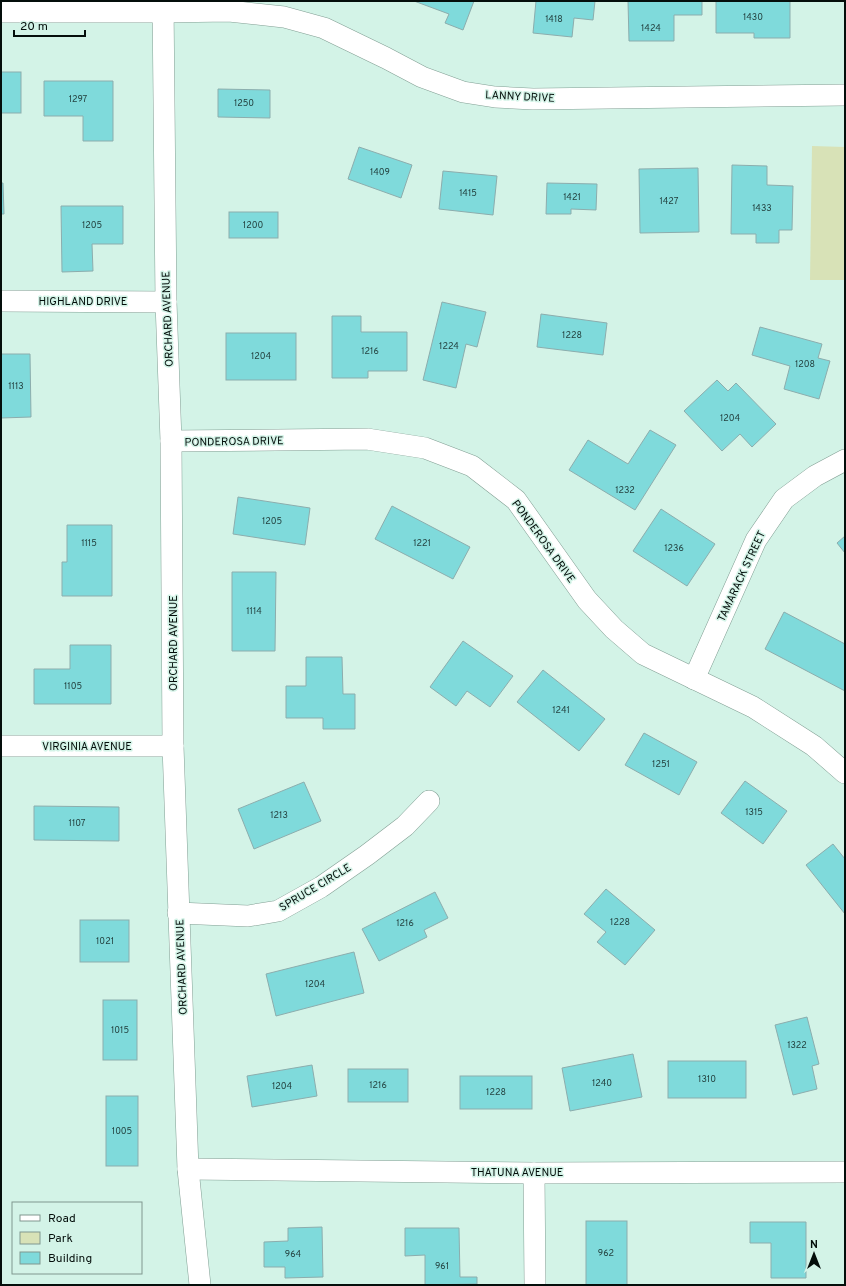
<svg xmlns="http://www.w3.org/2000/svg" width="846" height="1286" font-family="Overpass,sans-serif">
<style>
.green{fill:#d8e2b7}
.building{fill:#7fdadb;stroke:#8cadad}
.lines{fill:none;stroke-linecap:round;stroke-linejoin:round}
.minor-casing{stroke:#829f94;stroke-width:22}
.minor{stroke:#fff;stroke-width:21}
.labels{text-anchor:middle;stroke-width:3;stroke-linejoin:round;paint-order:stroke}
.number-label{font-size:9px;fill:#23413f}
.street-label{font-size:11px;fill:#040e0b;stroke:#d3f3e7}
</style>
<rect width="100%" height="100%" fill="#d3f3e7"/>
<polygon class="green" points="812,146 845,147 845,280 810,280"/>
<g class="building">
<polygon points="414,1 474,1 463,30 445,23 449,14"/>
<polygon points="536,1 595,1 593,20 574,18 572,37 533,33"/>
<polygon points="628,1 702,1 702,15 674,15 674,41 629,41"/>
<polygon points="716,1 790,1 790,38 754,38 754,33 716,33"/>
<rect x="1" y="72" width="20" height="41"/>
<polygon points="44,81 113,81 113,141 83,141 83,116 44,116"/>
<polygon points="218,89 270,90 270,118 218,117"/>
<polygon points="359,147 412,165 401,198 348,179"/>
<polygon points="732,165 767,166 767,185 793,186 792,230 779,230 779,243 756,243 756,234 731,234"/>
<polygon points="698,168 699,232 640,233 639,169"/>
<polygon points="443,171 497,176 493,215 439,209"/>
<polygon points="1,183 3,183 4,214 1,214"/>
<polygon points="547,183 597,184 596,210 571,209 571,214 546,214"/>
<polygon points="61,206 123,206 123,244 92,244 93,271 62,272"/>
<rect x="229" y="212" width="49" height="26"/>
<polygon points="442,302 486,312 477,347 466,344 456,388 423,380"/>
<polygon points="541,314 607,323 603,355 537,347"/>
<polygon points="332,316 361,316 361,332 407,332 407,371 368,371 368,378 332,378"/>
<polygon points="760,327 822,344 818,358 830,361 819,399 784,389 790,366 752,355"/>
<rect x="226" y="333" width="70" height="47"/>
<polygon points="1,354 30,354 31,417 1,418"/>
<polygon points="717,380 728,391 736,383 776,424 752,447 740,434 722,451 684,411"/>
<polygon points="650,430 676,445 635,510 569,470 588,440 628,464"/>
<polygon points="238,497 310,508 305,545 233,534"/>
<polygon points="392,506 470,547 453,579 375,539"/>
<polygon points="661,509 715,544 687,586 633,551"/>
<polygon points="67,525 112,525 112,596 62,596 62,562 67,562"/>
<polygon points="845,536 845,553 837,543"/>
<polygon points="232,572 276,572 275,651 232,651"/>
<polygon points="784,612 845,644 845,691 765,649"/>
<polygon points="463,641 513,676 490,707 467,691 456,706 430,687"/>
<polygon points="70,645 111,645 111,704 34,704 34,669 70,669"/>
<polygon points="306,657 342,657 343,694 355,694 355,729 323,729 323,718 286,718 286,686 306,686"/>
<polygon points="543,670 605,719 579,751 517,702"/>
<polygon points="644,733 697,762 679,795 625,765"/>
<polygon points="745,781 787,811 763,844 721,813"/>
<polygon points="304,782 321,821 254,849 238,809"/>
<polygon points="34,806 119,807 119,841 34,840"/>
<polygon points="833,844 845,859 845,914 806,865"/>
<polygon points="606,889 655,930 625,965 597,942 606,932 584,914"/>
<polygon points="435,892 448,918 424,930 427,937 379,961 362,929"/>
<rect x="80" y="920" width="49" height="42"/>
<polygon points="354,952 364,993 276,1016 266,974"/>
<rect x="103" y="1000" width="34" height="60"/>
<polygon points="807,1017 819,1064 812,1066 817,1089 793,1095 775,1025"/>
<polygon points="633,1054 642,1097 570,1111 562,1068"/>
<rect x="668" y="1061" width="78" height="37"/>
<polygon points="312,1065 317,1096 252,1107 247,1076"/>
<rect x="348" y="1069" width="60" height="33"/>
<rect x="460" y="1076" width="72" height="33"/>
<rect x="106" y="1096" width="32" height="70"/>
<rect x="586" y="1221" width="41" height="64"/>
<polygon points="750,1222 806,1222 806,1278 771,1278 771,1243 750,1243"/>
<polygon points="322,1227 323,1277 285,1278 285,1267 264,1267 264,1242 288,1241 288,1228"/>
<polygon points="405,1228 459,1228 460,1277 477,1277 477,1284 425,1285 425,1255 405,1256"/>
</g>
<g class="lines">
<g class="minor-casing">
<g id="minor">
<polyline points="163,1 166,302 171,441 173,746 188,1169 200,1285"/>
<polyline points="1,12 164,12 229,11 284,17 324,28 386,58 422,77 463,92 495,97 533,99 845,95"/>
<polyline points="1,301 166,302"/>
<polyline points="171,441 367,439 425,448 472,466 516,500 587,600 614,629 643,654 753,707 814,746 845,773"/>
<polyline points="694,679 756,540 784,499 815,476 845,460"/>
<polyline points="1,746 173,746"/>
<polyline points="178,913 248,916 278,911 321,887 367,855 405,826 429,801"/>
<polyline points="188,1169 534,1173 845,1172"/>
<polyline points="534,1173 535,1285"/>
</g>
</g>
<use href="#minor" class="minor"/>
</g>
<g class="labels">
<g class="number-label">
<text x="753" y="20">1430</text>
<text x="554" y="22">1418</text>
<text x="651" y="31">1424</text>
<text x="78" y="102">1297</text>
<text x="244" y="106">1250</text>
<text x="380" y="175">1409</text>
<text x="468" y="196">1415</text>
<text x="572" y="200">1421</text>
<text x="669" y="204">1427</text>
<text x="762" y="211">1433</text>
<text x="92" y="228">1205</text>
<text x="253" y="228">1200</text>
<text x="572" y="338">1228</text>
<text x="449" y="349">1224</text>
<text x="370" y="354">1216</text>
<text x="261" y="359">1204</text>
<text x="805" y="367">1208</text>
<text x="16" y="389">1113</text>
<text x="730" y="421">1204</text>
<text x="625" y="493">1232</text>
<text x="272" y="524">1205</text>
<text x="89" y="546">1115</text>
<text x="422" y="546">1221</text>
<text x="674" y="551">1236</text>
<text x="254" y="614">1114</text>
<text x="73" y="689">1105</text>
<text x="561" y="713">1241</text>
<text x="661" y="767">1251</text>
<text x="754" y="815">1315</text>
<text x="279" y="818">1213</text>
<text x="77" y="826">1107</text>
<text x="620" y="925">1228</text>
<text x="405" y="926">1216</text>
<text x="105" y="944">1021</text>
<text x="315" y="987">1204</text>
<text x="120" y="1033">1015</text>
<text x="797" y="1048">1322</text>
<text x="707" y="1082">1310</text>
<text x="602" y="1086">1240</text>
<text x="378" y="1088">1216</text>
<text x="282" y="1089">1204</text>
<text x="496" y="1095">1228</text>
<text x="122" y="1134">1005</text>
<text x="606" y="1256">962</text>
<text x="293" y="1257">964</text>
<text x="442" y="1269">961</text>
</g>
<g class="street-label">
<text transform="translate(520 96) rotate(3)" y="4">LANNY DRIVE</text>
<text x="83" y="305">HIGHLAND DRIVE</text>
<text transform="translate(167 319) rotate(-92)" y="4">ORCHARD AVENUE</text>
<text transform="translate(234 441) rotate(-1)" y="4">PONDEROSA DRIVE</text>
<text transform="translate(544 541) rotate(54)" y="4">PONDEROSA DRIVE</text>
<text transform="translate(741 576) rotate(-65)" y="4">TAMARACK STREET</text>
<text transform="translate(173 643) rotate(-90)" y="4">ORCHARD AVENUE</text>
<text x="87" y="750">VIRGINIA AVENUE</text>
<text transform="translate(315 887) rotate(-31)" y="4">SPRUCE CIRCLE</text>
<text transform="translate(181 967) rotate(-92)" y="4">ORCHARD AVENUE</text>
<text x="517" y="1176">THATUNA AVENUE</text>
</g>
</g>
<rect width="846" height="1286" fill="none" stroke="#040e0b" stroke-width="4"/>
<rect x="12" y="1202" width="130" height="72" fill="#d3f3e7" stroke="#80978f"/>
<rect x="20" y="1215" width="20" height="6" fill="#ffffff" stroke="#80978f"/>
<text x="48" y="1222" font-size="12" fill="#040e0b">Road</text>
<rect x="20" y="1232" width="20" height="12" fill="#d8e2b7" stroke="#80978f"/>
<text x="48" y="1242" font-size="12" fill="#040e0b">Park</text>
<rect x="20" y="1252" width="20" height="12" fill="#7fdadb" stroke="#80978f"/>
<text x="48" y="1262" font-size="12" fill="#040e0b">Building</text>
<g transform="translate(814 1254)" stroke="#d3f3e7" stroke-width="3" paint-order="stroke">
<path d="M0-3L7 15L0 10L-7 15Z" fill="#040e0b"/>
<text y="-6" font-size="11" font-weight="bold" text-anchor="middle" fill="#040e0b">N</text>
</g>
<path d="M14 30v6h71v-6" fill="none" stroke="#040e0b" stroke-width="2"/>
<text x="20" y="30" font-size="12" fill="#040e0b" stroke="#d3f3e7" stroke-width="3" paint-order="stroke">20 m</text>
</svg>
